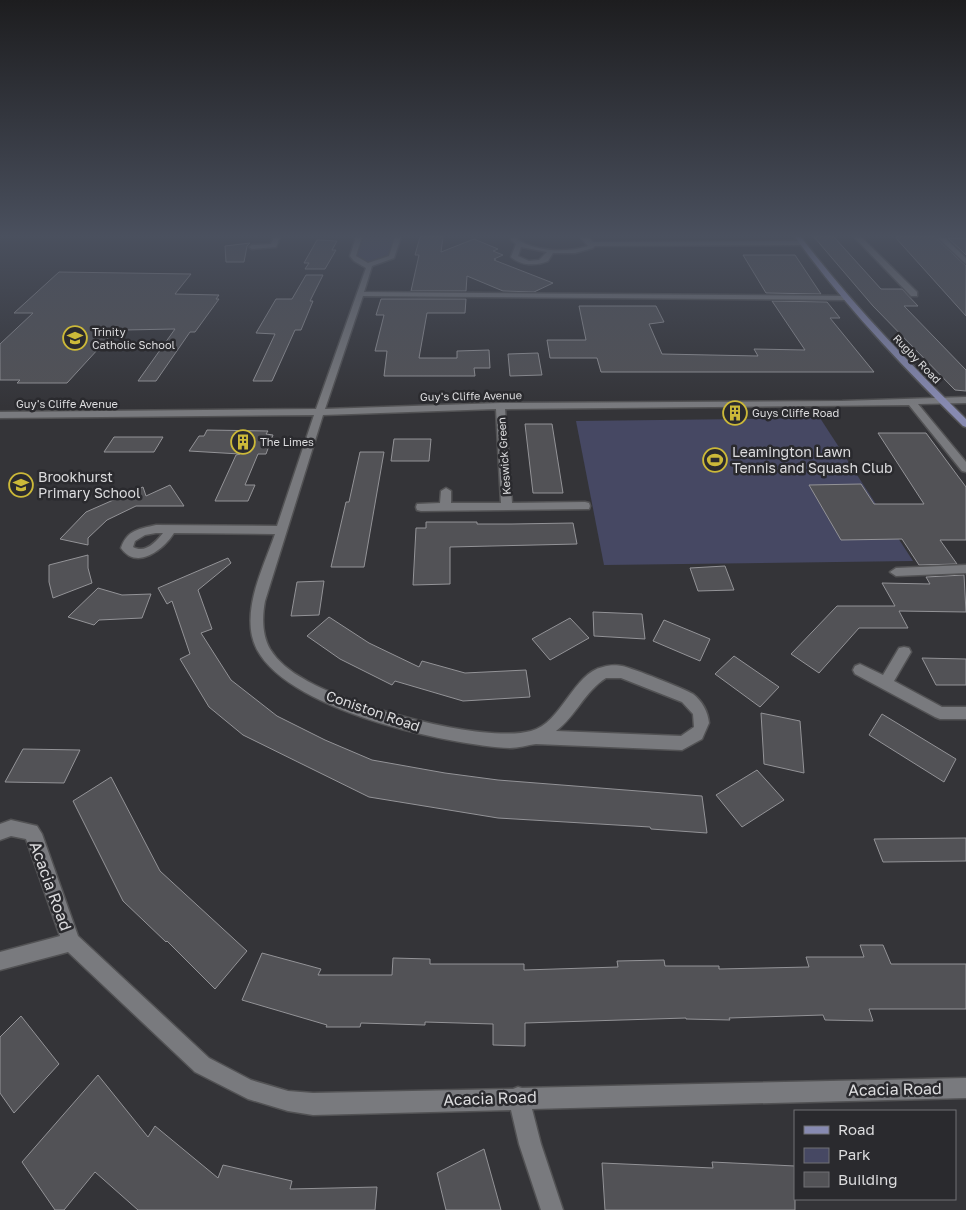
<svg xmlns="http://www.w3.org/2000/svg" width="966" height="1210" font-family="'Golos Text',sans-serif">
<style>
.green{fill:#464863}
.building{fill:#525256;stroke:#939397}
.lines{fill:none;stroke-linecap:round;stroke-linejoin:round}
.street-casing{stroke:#525254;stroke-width:3}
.primary-casing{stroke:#525254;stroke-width:3}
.street{fill:#797a7e;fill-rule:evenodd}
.primary{fill:#878ab1;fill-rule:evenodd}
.labels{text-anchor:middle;stroke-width:5;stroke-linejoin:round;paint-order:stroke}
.far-poi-label{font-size:11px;fill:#dcdcde;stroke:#2a2a2e;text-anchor:start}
.far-street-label{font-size:11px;fill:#dcdcde;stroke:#2a2a2e}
.poi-label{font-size:14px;fill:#dcdcde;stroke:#2a2a2e;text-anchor:start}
.street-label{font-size:14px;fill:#dcdcde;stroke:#2a2a2e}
.near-street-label{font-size:16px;fill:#dcdcde;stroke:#2a2a2e}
</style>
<rect width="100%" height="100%" fill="#343438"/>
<g class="green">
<path d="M364 237H394L388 256C378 260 364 266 357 255Z"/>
<polygon points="820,418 913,561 604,565 576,421"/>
</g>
<g class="building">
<polygon points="420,237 443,237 441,252 474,239 498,249 493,251 503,255 494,259 496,259 494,260 553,283 534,292 503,291 467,276 466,291 411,291 419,255 415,255"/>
<polygon points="814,237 834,237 881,289 902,289 918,306 904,306 966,370 966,391 955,390 873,306"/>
<polygon points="895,237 935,237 966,266 966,316"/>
<polygon points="948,238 966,238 966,255"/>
<polygon points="317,240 337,241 332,250 336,250 325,269 305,269 309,263 304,263"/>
<polygon points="250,243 247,246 244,262 226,262 225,246"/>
<polygon points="743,255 795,255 821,294 766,293"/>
<polygon points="59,272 191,274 175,294 219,295 216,299 219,299 195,332 190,332 156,381 138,381 175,329 124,330 119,336 110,336 67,383 17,383 20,380 0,380 0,344 33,313 14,313"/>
<polygon points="306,275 323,275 310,301 313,301 301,330 295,330 272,381 253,381 275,334 256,333 276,299 292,299"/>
<polygon points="381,299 466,299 465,313 427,313 419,358 457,358 457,351 489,350 490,368 474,368 475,376 384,376 387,351 375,351 384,315 376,315"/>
<polygon points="772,301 827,302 840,318 830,318 874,372 601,372 597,358 550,358 547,340 586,340 579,306 656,306 664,322 649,324 662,354 758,356 754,349 805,350"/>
<polygon points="538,353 542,375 510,376 508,354"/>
<polygon points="525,424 552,424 563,493 533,493"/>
<polygon points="207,430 268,431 266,434 273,435 266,454 258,454 245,485 255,485 248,501 215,501 236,455 240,454 189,451 199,436 204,436"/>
<polygon points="878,433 926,433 966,487 966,540 940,540 957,564 919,565 902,539 841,540 809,485 861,484 874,504 924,504"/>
<polygon points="114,437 163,437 154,452 104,452"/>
<polygon points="394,439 431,439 429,461 391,461"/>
<polygon points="360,452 384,452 364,567 331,567 346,502 349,502"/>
<polygon points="170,485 184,506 136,506 107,520 88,538 88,545 60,539 86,512 143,487 146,496"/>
<polygon points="426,522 477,522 477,524 512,524 573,523 577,544 450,547 450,584 413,585 416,528 426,528"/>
<polygon points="88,555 88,568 92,583 53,598 49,582 49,565"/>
<polygon points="228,558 231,563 198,590 212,629 201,633 231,680 277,716 325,740 372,760 445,773 498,780 702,796 707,833 651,829 650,827 498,818 369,797 243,735 209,707 180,659 190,654 172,601 167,604 158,588"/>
<polygon points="725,566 734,590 698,591 690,568"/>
<polygon points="964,575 966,612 899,611 908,628 859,628 819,673 791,654 837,606 895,606 882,583 930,584 926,577"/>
<polygon points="324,581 319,615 291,616 297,582"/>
<polygon points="98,588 122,595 151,594 142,618 99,620 94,625 68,617"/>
<polygon points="593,612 642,614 645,639 594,636"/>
<polygon points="329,617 369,643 419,667 422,661 465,673 526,670 530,697 463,701 395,681 392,685 340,659 307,636"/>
<polygon points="570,618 589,638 550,660 532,639"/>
<polygon points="664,620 710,639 700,661 653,641"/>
<polygon points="734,656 779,687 760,707 715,674"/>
<polygon points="922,658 966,659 966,685 936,685"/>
<polygon points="761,713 800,721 804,773 764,764"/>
<polygon points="882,714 956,759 944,782 869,735"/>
<polygon points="23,749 80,750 64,783 5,782"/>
<polygon points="757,770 784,800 742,827 716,795"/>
<polygon points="111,777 160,871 247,951 215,989 167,941 166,942 123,901 73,801"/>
<polygon points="966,838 966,861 883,862 874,839"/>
<polygon points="860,945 883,945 891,964 966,964 966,1009 869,1009 873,1021 825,1020 823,1015 729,1018 730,1020 686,1019 686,1018 525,1023 525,1046 493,1045 493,1024 425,1022 425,1025 361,1023 360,1027 326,1027 327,1025 242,1000 262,953 321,969 318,975 392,975 393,958 430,959 430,964 524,964 524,970 618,967 617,961 664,960 665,966 719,966 719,969 809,967 806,957 864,957"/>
<polygon points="21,1016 59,1064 14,1113 0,1093 0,1037"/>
<polygon points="98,1075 148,1137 155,1126 218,1178 223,1165 292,1181 290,1189 377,1187 375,1210 138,1210 95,1172 64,1210 55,1210 22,1162"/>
<polygon points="484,1149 501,1210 446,1210 437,1173"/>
<polygon points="712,1162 795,1166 795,1210 605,1210 602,1163 713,1168"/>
</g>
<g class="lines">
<g class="street-casing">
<g id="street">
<polygon points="274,237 280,237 276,247 252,249 249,247 252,245 271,244"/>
<path d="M356 237H362L356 256 368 263 389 256 395 237H401L394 258 372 266 364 292 846 296 850 298 846 300 363 296 325 409 500 403 842 401 966 397V403L918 404 966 462V472L962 471 909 405 505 409 512 503 585 502 589 503 590 506 589 509 421 511 417 510 416 507 417 504 440 503 441 491 446 488 451 491V503H501L496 409 323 415 265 601C262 617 262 635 270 649 278 662 291 672 304 679 346 705 483 744 531 731 562 723 573 673 603 667 608 665 617 665 622 666 632 668 685 689 693 694 702 701 708 712 709 723L702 739 682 750 536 744C528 745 518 748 510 748 448 745 267 707 252 636 245 602 264 566 275 534L174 533C164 549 137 571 121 548 127 530 139 529 156 525L277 526 314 415 0 418V412L316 409 366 268 354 261 350 256ZM156 533H163C156 542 145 554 133 547L135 541 145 535ZM606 678H621L682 702 693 714 694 727 681 736 556 731C576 716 585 691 606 678Z"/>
<path d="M512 237H518L517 239C535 252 568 253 588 246L580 237H587L594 242 803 241 806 243 803 245 595 246 593 248 575 253H553L548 261C536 266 521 266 511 257L516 244 511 240ZM521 247 547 252 539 260 529 261 518 256Z"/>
<polygon points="854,237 861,237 917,292 917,296 911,296"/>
<polygon points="937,237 944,237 966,258 966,264"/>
<polygon points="966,565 966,573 896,576 890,572 896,568"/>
<polygon points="904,647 909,648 911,652 894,681 942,707 966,707 966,719 940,719 935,717 855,674 853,670 855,666 860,664 883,675 899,648"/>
<polygon points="11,820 37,826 42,834 78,936 209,1058 251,1080 288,1091 313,1093 513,1089 518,1087 522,1088 966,1078 966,1098 532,1109 541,1144 563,1210 541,1210 519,1144 511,1110 313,1115 288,1111 248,1099 195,1072 68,952 0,970 0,952 60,936 26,839 11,836 0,840 0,824"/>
</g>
</g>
<g class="primary-casing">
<path id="primary" d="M795 237H801C851 303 907 361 966 419V427L963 426C902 366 845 306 795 237Z"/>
</g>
<use href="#street" class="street"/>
<use href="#primary" class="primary"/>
</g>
<linearGradient id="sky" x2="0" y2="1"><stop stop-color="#1d1d1f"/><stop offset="0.58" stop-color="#4a505e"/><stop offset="1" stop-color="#4a505e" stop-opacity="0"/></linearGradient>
<rect width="966" height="407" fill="url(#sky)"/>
<defs>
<g id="school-ring" transform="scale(1.25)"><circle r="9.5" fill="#2a2a2e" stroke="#ccb939" stroke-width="1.5"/><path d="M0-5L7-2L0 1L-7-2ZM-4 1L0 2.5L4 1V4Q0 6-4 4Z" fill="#ccb939"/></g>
<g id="building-ring" transform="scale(1.25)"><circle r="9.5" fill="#2a2a2e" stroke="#ccb939" stroke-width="1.5"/><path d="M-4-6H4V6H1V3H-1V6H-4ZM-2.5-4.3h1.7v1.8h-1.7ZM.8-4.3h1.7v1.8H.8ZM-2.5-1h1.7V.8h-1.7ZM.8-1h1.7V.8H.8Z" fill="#ccb939"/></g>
<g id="stadium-ring" transform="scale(1.25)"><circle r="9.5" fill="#2a2a2e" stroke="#ccb939" stroke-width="1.5"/><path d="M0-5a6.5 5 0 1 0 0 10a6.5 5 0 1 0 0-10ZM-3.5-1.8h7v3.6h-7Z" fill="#ccb939"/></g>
</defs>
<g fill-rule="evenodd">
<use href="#school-ring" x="75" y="338"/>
<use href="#building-ring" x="735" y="413"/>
<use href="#building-ring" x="243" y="442"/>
<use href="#stadium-ring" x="715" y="460"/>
<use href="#school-ring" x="21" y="485"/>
</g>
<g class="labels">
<g class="far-poi-label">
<text x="92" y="336">Trinity<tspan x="92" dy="13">Catholic School</tspan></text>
<text x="752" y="417">Guys Cliffe Road</text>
<text x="260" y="446">The Limes</text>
</g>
<g class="far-street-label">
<text transform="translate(917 359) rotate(46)" y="4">Rugby Road</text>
<text transform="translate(471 396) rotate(-1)" y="4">Guy's Cliffe Avenue</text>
<text x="67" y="408">Guy's Cliffe Avenue</text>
<text transform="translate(504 456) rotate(-94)" y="4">Keswick Green</text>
</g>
<g class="poi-label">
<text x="732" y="457">Leamington Lawn<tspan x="732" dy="16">Tennis and Squash Club</tspan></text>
<text x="38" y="482">Brookhurst<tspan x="38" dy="16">Primary School</tspan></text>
</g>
<g class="street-label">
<text transform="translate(373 711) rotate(19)" y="5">Coniston Road</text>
</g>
<g class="near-street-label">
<text transform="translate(51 886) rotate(70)" y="6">Acacia Road</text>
<text transform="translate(895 1089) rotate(-1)" y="6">Acacia Road</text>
<text transform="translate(490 1098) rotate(-2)" y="6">Acacia Road</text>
</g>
</g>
<rect x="794" y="1110" width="162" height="90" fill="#2a2a2e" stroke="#717174"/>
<rect x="804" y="1126" width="25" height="8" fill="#878ab1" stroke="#717174"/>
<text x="838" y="1135" font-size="15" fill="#dcdcde">Road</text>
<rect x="804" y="1148" width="25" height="15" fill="#464863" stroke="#717174"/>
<text x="838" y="1160" font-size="15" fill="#dcdcde">Park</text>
<rect x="804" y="1172" width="25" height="15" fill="#525256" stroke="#717174"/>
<text x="838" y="1185" font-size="15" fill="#dcdcde">Building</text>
</svg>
